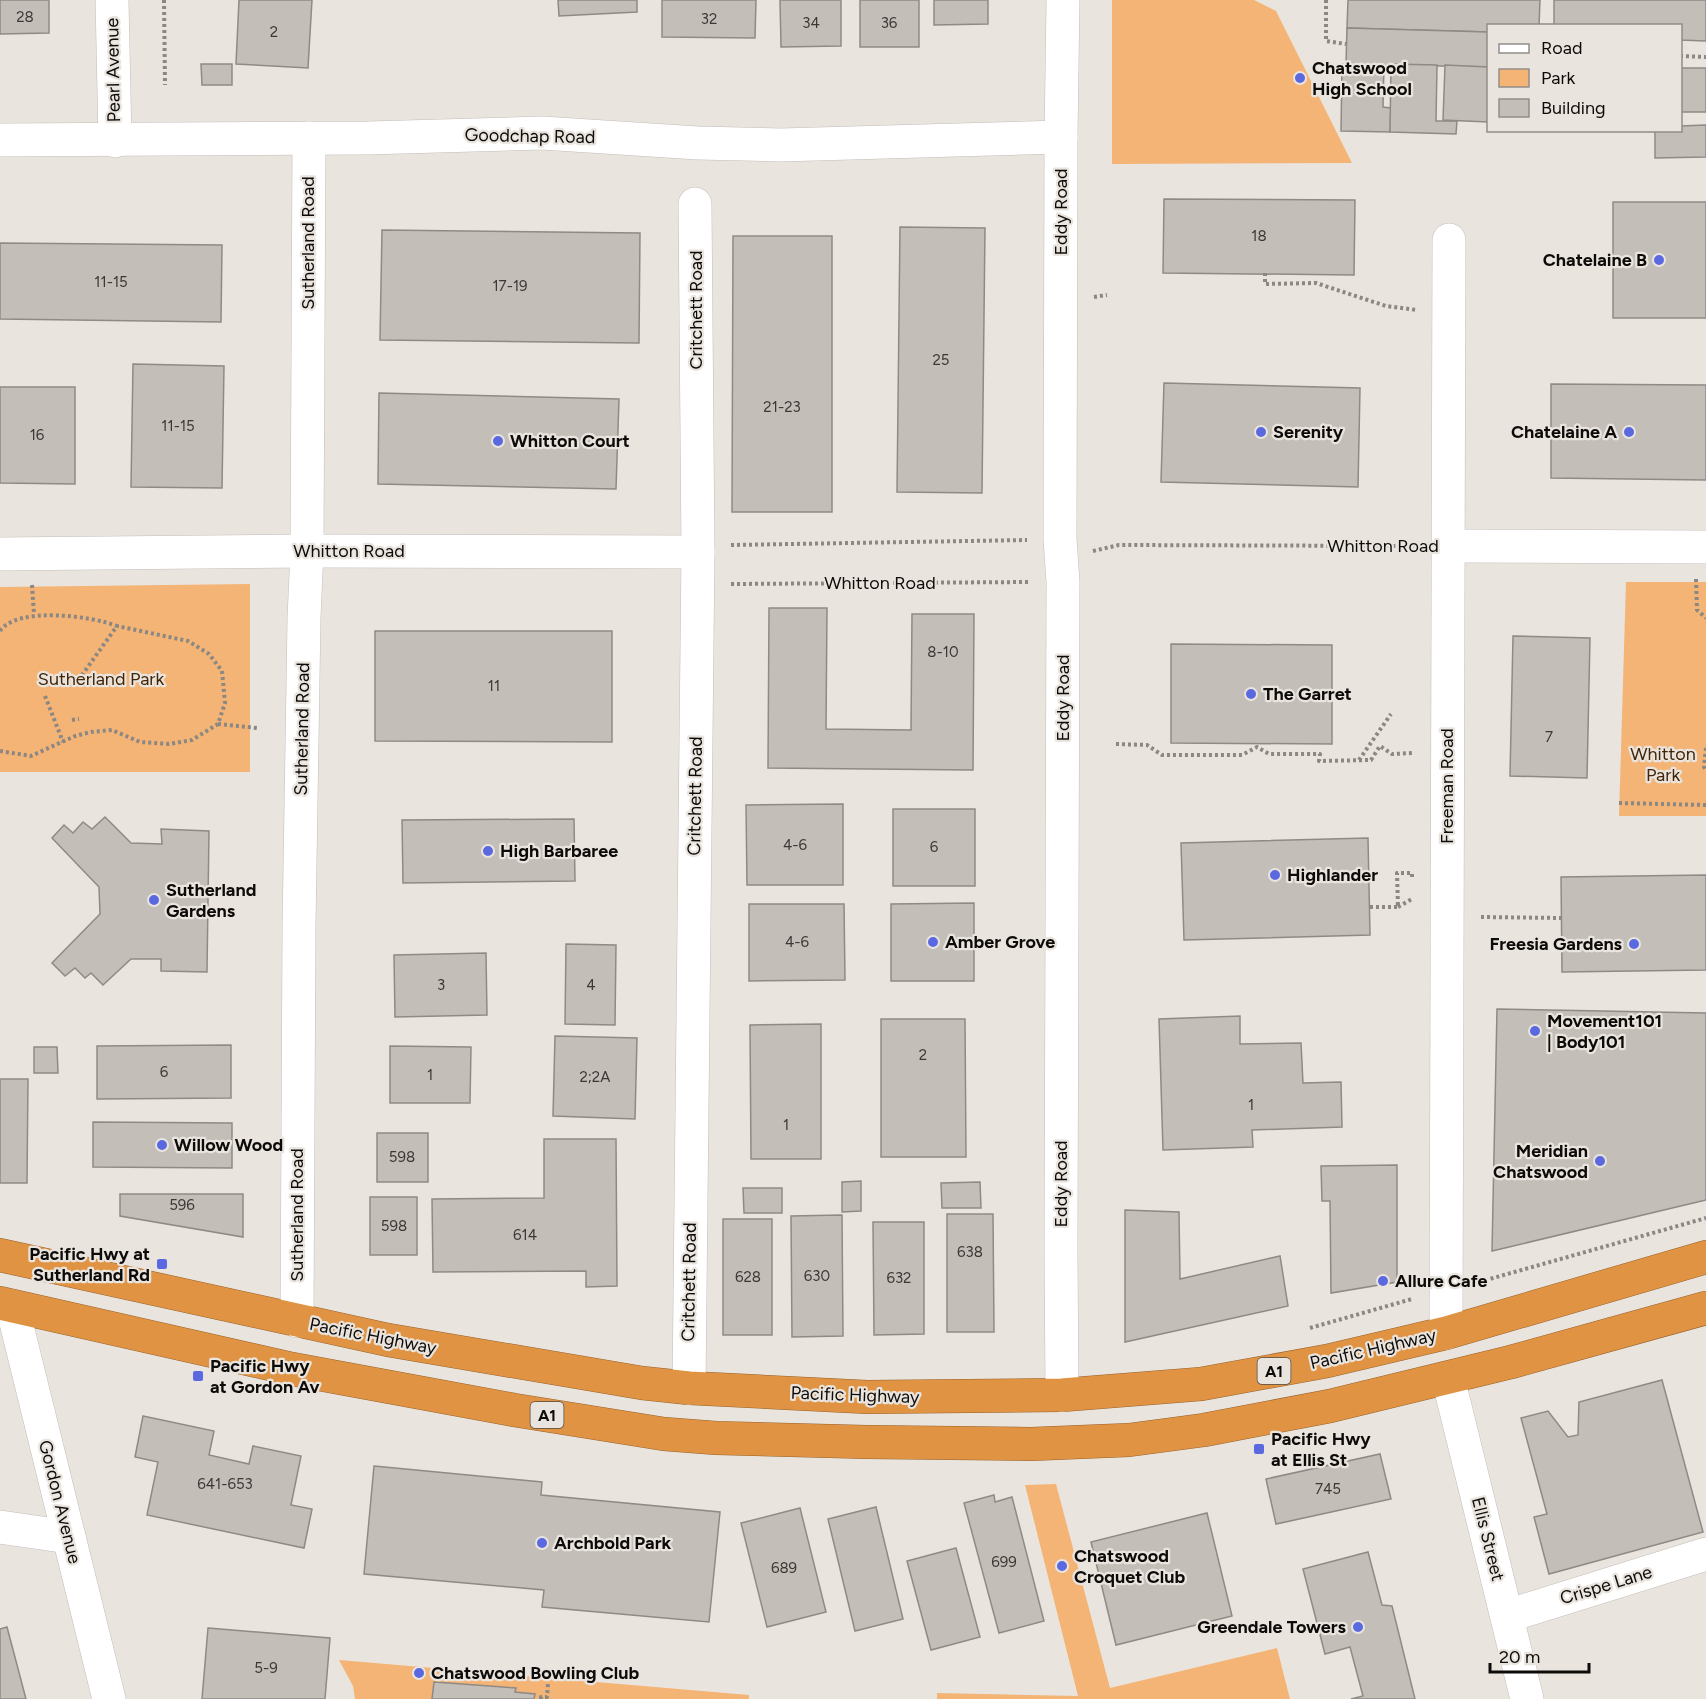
<svg xmlns="http://www.w3.org/2000/svg" width="1706" height="1699" font-family="Figtree,sans-serif">
<style>
.green{fill:#f4b476}
.building{fill:#c4beb9;stroke:#8f8a85;stroke-width:1.5}
.lines{fill:none;stroke-linecap:round;stroke-linejoin:round}
.minor-casing{stroke:#c3bdb8;stroke-width:34}
.highway-casing{stroke:#96632e;stroke-width:34}
.path{stroke:#8b8783;stroke-width:4;stroke-dasharray:3 3;stroke-linecap:butt}
.minor{stroke:#fff;stroke-width:33}
.highway{stroke:#e09342;stroke-width:33}
.poi-dot{fill:#5b69e0;stroke:#eae4de;stroke-width:2}
.labels{text-anchor:middle;stroke-width:4.5;stroke-linejoin:round;paint-order:stroke}
.number-label{font-size:15px;fill:#3b3835}
.shield{fill:#eae4de;stroke:#4f4c49;stroke-width:1.5}
.shield-label{font-size:16px;font-weight:bold;fill:#0d0b09}
.poi-label{font-size:18px;font-weight:bold;fill:#0d0b09;stroke:#eae4de;text-anchor:start}
.street-label{font-size:18px;fill:#0d0b09;stroke:#eae4de}
.park-label{font-size:18px;fill:#412506;stroke:#eae4de}
</style>
<rect width="100%" height="100%" fill="#eae4de"/>
<g class="green">
<polygon points="1112,0 1254,0 1276,11 1352,163 1112,164"/>
<polygon points="1626,582 1706,582 1706,816 1619,816"/>
<polygon points="250,584 250,772 0,772 0,587"/>
<polygon points="1056,1484 1110,1688 1277,1648 1290,1699 937,1699 937,1693 1078,1696 1025,1485"/>
<polygon points="339,1660 749,1695 749,1699 355,1699 353,1686"/>
</g>
<g class="building">
<polygon points="0,0 49,0 49,33 0,34"/>
<polygon points="239,0 312,0 308,68 236,64"/>
<polygon points="558,0 637,0 637,12 559,16"/>
<polygon points="662,0 756,0 755,38 662,37"/>
<polygon points="780,0 841,0 841,46 781,47"/>
<rect x="860" y="0" width="59" height="47"/>
<polygon points="934,0 988,0 988,24 934,25"/>
<polygon points="1348,0 1540,0 1539,26 1488,26 1488,32 1347,28"/>
<polygon points="1554,0 1706,0 1706,41 1680,40 1680,26 1554,26"/>
<polygon points="1347,28 1488,32 1488,67 1346,64"/>
<polygon points="201,64 232,64 232,85 202,85"/>
<polygon points="1342,64 1384,65 1383,107 1391,108 1390,132 1341,131"/>
<polygon points="1391,64 1437,65 1436,121 1457,121 1456,134 1390,132"/>
<polygon points="1445,65 1488,67 1488,122 1443,120"/>
<rect x="1680" y="68" width="26" height="44"/>
<polygon points="1706,125 1706,157 1655,158 1655,130 1680,130 1680,126"/>
<polygon points="1164,199 1355,200 1354,275 1163,273"/>
<rect x="1613" y="202" width="93" height="116"/>
<polygon points="900,227 985,228 982,493 897,492"/>
<polygon points="382,230 640,233 639,343 380,340"/>
<polygon points="733,236 832,236 832,512 732,512"/>
<polygon points="0,243 222,245 221,322 0,319"/>
<polygon points="133,364 224,366 222,488 131,487"/>
<polygon points="1164,383 1360,388 1358,487 1161,482"/>
<polygon points="1551,384 1706,385 1706,480 1551,478"/>
<polygon points="0,387 75,387 75,484 0,483"/>
<polygon points="379,393 619,399 616,489 378,484"/>
<polygon points="769,608 827,608 826,729 911,730 912,614 974,614 973,770 768,768"/>
<polygon points="375,631 612,631 612,742 375,741"/>
<polygon points="1513,636 1590,638 1587,778 1510,776"/>
<polygon points="1171,644 1332,645 1332,744 1171,743"/>
<polygon points="843,804 843,885 747,885 746,805"/>
<rect x="893" y="809" width="82" height="77"/>
<polygon points="105,817 131,843 162,844 161,829 209,831 207,972 161,971 161,959 131,959 103,985 91,973 85,978 75,968 65,976 52,963 100,914 99,887 52,838 64,825 73,833 83,822 92,829"/>
<polygon points="574,819 575,881 403,883 402,820"/>
<polygon points="1368,838 1370,935 1184,940 1181,843"/>
<polygon points="1706,875 1706,970 1562,972 1561,877"/>
<polygon points="974,903 974,981 891,981 891,904"/>
<polygon points="749,904 844,904 845,980 749,981"/>
<polygon points="566,944 616,945 615,1025 565,1024"/>
<polygon points="486,953 487,1015 395,1017 394,955"/>
<polygon points="1497,1009 1706,1013 1706,1200 1492,1251"/>
<polygon points="1240,1016 1240,1044 1301,1043 1303,1083 1341,1082 1342,1127 1252,1130 1253,1147 1163,1150 1159,1019"/>
<polygon points="881,1019 965,1019 966,1157 881,1157"/>
<polygon points="821,1024 821,1159 751,1159 750,1025"/>
<polygon points="555,1036 637,1038 635,1119 553,1116"/>
<polygon points="231,1045 231,1098 97,1099 97,1046"/>
<polygon points="390,1046 471,1047 470,1103 390,1103"/>
<polygon points="34,1047 57,1047 58,1073 34,1073"/>
<polygon points="0,1079 28,1079 27,1183 0,1183"/>
<polygon points="93,1122 232,1123 232,1168 93,1167"/>
<rect x="377" y="1133" width="51" height="49"/>
<polygon points="544,1139 616,1139 617,1286 586,1287 586,1271 433,1272 432,1199 544,1198"/>
<polygon points="1397,1165 1397,1282 1331,1293 1330,1201 1322,1201 1321,1166"/>
<polygon points="861,1181 861,1211 842,1212 842,1182"/>
<polygon points="980,1182 981,1208 942,1208 941,1183"/>
<polygon points="743,1188 782,1188 782,1213 744,1213"/>
<polygon points="120,1194 243,1194 243,1237 120,1216"/>
<rect x="370" y="1197" width="47" height="58"/>
<polygon points="1125,1210 1179,1212 1180,1279 1280,1256 1288,1306 1125,1342"/>
<polygon points="947,1214 993,1214 994,1332 947,1332"/>
<polygon points="842,1215 843,1336 792,1337 791,1216"/>
<rect x="723" y="1219" width="49" height="116"/>
<polygon points="873,1222 924,1222 924,1334 874,1335"/>
<polygon points="1662,1380 1703,1532 1549,1574 1534,1517 1547,1514 1521,1418 1548,1411 1568,1437 1578,1435 1579,1402"/>
<polygon points="143,1416 214,1431 209,1455 249,1464 253,1446 301,1456 291,1505 312,1509 304,1548 147,1515 158,1462 135,1457"/>
<polygon points="1380,1454 1391,1499 1276,1524 1266,1479"/>
<polygon points="374,1466 542,1482 541,1495 720,1512 709,1622 542,1607 544,1590 364,1574"/>
<polygon points="994,1495 995,1502 1012,1497 1044,1621 999,1633 964,1503"/>
<polygon points="876,1507 903,1619 855,1631 828,1519"/>
<polygon points="800,1508 826,1612 767,1627 741,1523"/>
<polygon points="1207,1513 1232,1616 1116,1645 1091,1542"/>
<polygon points="956,1548 980,1637 931,1650 907,1561"/>
<polygon points="1368,1552 1382,1605 1392,1606 1415,1699 1351,1699 1363,1696 1350,1647 1325,1654 1303,1569"/>
<polygon points="7,1627 26,1699 0,1699 0,1629"/>
<polygon points="208,1628 330,1638 325,1699 202,1699"/>
<polygon points="434,1682 516,1688 515,1692 535,1694 534,1699 432,1699"/>
</g>
<g class="lines">
<g class="minor-casing">
<g id="minor">
<polyline points="112,0 115,141"/>
<polyline points="0,140 368,138 542,133 698,143 781,145 1061,137"/>
<polyline points="1448,546 1706,547"/>
<polyline points="0,554 307,551 698,552"/>
<polyline points="12,1306 109,1699"/>
<polyline points="297,1321 299,927 304,618 307,551 309,138"/>
<polyline points="1446,1333 1449,240"/>
<polyline points="1448,1378 1527,1699"/>
<polyline points="689,1388 698,552 695,204"/>
<polyline points="1062,1395 1061,1249 1063,582 1060,539 1061,137 1063,0"/>
<polyline points="0,1527 69,1537"/>
<polyline points="1507,1616 1706,1554"/>
</g>
</g>
<g class="highway-casing">
<g id="highway">
<polyline points="0,1255 388,1340 642,1383 689,1388 867,1397 1062,1395 1201,1384 1327,1361 1446,1333 1706,1257"/>
<polyline points="0,1303 292,1369 514,1410 664,1434 716,1438 867,1442 1031,1444 1129,1440 1204,1430 1330,1406 1511,1362 1706,1308"/>
</g>
</g>
<g class="path">
<polyline points="164,0 165,85"/>
<polyline points="1326,0 1326,41 1346,44"/>
<polyline points="1680,56 1706,57"/>
<polyline points="1265,273 1265,284 1316,283 1386,306 1417,310"/>
<polyline points="1094,297 1107,295"/>
<polyline points="731,545 1027,540"/>
<polyline points="1093,551 1119,545 1418,546"/>
<polyline points="1696,579 1697,610 1706,618"/>
<polyline points="731,584 1030,582"/>
<polyline points="32,585 34,614"/>
<path d="M0 631C17 606 92 616 117 626L82 675"/>
<polyline points="45,696 63,742"/>
<polyline points="72,720 79,719"/>
<polyline points="218,724 257,728"/>
<polyline points="1116,744 1147,745 1162,755 1242,755 1257,747 1269,754 1320,754 1319,761 1371,760 1380,746 1392,754 1414,753"/>
<polyline points="1706,748 1704,767 1706,770"/>
<polyline points="0,751 31,756 75,736 91,732 112,730 140,742 169,744 192,740 218,724 225,703 222,671 209,654 188,641 117,626"/>
<polyline points="1359,760 1391,714"/>
<polyline points="1619,803 1706,805"/>
<polyline points="1370,907 1398,907 1397,873 1412,873 1412,878"/>
<polyline points="1398,907 1412,899"/>
<polyline points="1481,917 1561,918"/>
<polyline points="1479,1282 1706,1218"/>
<polyline points="1310,1328 1412,1299"/>
<polyline points="541,1699 541,1697 547,1697 548,1683"/>
</g>
<use href="#minor" class="minor"/>
<use href="#highway" class="highway"/>
</g>
<g class="poi-dot">
<circle cx="1300" cy="78" r="6"/>
<circle cx="1659" cy="260" r="6"/>
<circle cx="1261" cy="432" r="6"/>
<circle cx="1629" cy="432" r="6"/>
<circle cx="498" cy="441" r="6"/>
<circle cx="1251" cy="694" r="6"/>
<circle cx="488" cy="851" r="6"/>
<circle cx="1275" cy="875" r="6"/>
<circle cx="154" cy="900" r="6"/>
<circle cx="933" cy="942" r="6"/>
<circle cx="1634" cy="944" r="6"/>
<circle cx="1535" cy="1031" r="6"/>
<circle cx="162" cy="1145" r="6"/>
<circle cx="1600" cy="1161" r="6"/>
<rect x="156" y="1258" width="12" height="12" rx="3"/>
<circle cx="1383" cy="1281" r="6"/>
<rect x="192" y="1370" width="12" height="12" rx="3"/>
<rect x="1253" y="1443" width="12" height="12" rx="3"/>
<circle cx="542" cy="1543" r="6"/>
<circle cx="1062" cy="1566" r="6"/>
<circle cx="1358" cy="1627" r="6"/>
<circle cx="419" cy="1673" r="6"/>
</g>
<g class="labels">
<g class="number-label">
<text x="25" y="22">28</text>
<text x="709" y="24">32</text>
<text x="811" y="28">34</text>
<text x="889" y="28">36</text>
<text x="274" y="37">2</text>
<text x="1259" y="241">18</text>
<text x="111" y="287">11-15</text>
<text x="510" y="291">17-19</text>
<text x="941" y="365">25</text>
<text x="782" y="412">21-23</text>
<text x="178" y="431">11-15</text>
<text x="37" y="440">16</text>
<text x="943" y="657">8-10</text>
<text x="494" y="691">11</text>
<text x="1549" y="742">7</text>
<text x="795" y="850">4-6</text>
<text x="934" y="852">6</text>
<text x="797" y="947">4-6</text>
<text x="441" y="990">3</text>
<text x="591" y="990">4</text>
<text x="923" y="1060">2</text>
<text x="164" y="1077">6</text>
<text x="430" y="1080">1</text>
<text x="595" y="1082">2;2A</text>
<text x="1251" y="1110">1</text>
<text x="786" y="1130">1</text>
<text x="402" y="1162">598</text>
<text x="182" y="1210">596</text>
<text x="394" y="1231">598</text>
<text x="525" y="1240">614</text>
<text x="970" y="1257">638</text>
<text x="817" y="1281">630</text>
<text x="748" y="1282">628</text>
<text x="899" y="1283">632</text>
<text x="225" y="1489">641-653</text>
<text x="1328" y="1494">745</text>
<text x="1004" y="1567">699</text>
<text x="784" y="1573">689</text>
<text x="266" y="1673">5-9</text>
</g>
<g class="shield">
<rect x="1257.5" y="1358" width="33" height="26" rx="4.5"/>
<rect x="530.5" y="1402" width="33" height="26" rx="4.5"/>
</g>
<g class="shield-label">
<text x="1274" y="1377">A1</text>
<text x="547" y="1421">A1</text>
</g>
<g class="poi-label">
<text x="1312" y="74">Chatswood<tspan x="1312" dy="21">High School</tspan></text>
<text x="1647" y="266" text-anchor="end">Chatelaine B</text>
<text x="1273" y="438">Serenity</text>
<text x="1617" y="438" text-anchor="end">Chatelaine A</text>
<text x="510" y="447">Whitton Court</text>
<text x="1263" y="700">The Garret</text>
<text x="500" y="857">High Barbaree</text>
<text x="1287" y="881">Highlander</text>
<text x="166" y="896">Sutherland<tspan x="166" dy="21">Gardens</tspan></text>
<text x="945" y="948">Amber Grove</text>
<text x="1622" y="950" text-anchor="end">Freesia Gardens</text>
<text x="1547" y="1027">Movement101<tspan x="1547" dy="21">| Body101</tspan></text>
<text x="174" y="1151">Willow Wood</text>
<text x="1588" y="1157" text-anchor="end">Meridian<tspan x="1588" dy="21">Chatswood</tspan></text>
<text x="150" y="1260" text-anchor="end">Pacific Hwy at<tspan x="150" dy="21">Sutherland Rd</tspan></text>
<text x="1395" y="1287">Allure Cafe</text>
<text x="210" y="1372">Pacific Hwy<tspan x="210" dy="21">at Gordon Av</tspan></text>
<text x="1271" y="1445">Pacific Hwy<tspan x="1271" dy="21">at Ellis St</tspan></text>
<text x="554" y="1549">Archbold Park</text>
<text x="1074" y="1562">Chatswood<tspan x="1074" dy="21">Croquet Club</tspan></text>
<text x="1346" y="1633" text-anchor="end">Greendale Towers</text>
<text x="431" y="1679">Chatswood Bowling Club</text>
</g>
<g class="street-label">
<text transform="translate(113 70) rotate(-91)" y="6">Pearl Avenue</text>
<text transform="translate(530 136) rotate(1)" y="6">Goodchap Road</text>
<text transform="translate(1061 212) rotate(-90)" y="6">Eddy Road</text>
<text transform="translate(308 243) rotate(-90)" y="6">Sutherland Road</text>
<text transform="translate(696 310) rotate(-90)" y="6">Critchett Road</text>
<text x="1383" y="552">Whitton Road</text>
<text x="349" y="557">Whitton Road</text>
<text x="880" y="589">Whitton Road</text>
<text transform="translate(1063 698) rotate(-90)" y="6">Eddy Road</text>
<text transform="translate(302 729) rotate(-89)" y="6">Sutherland Road</text>
<text transform="translate(1447 786) rotate(-90)" y="6">Freeman Road</text>
<text transform="translate(695 796) rotate(-89)" y="6">Critchett Road</text>
<text transform="translate(1061 1184) rotate(-90)" y="6">Eddy Road</text>
<text transform="translate(297 1215) rotate(-90)" y="6">Sutherland Road</text>
<text transform="translate(689 1282) rotate(-89)" y="6">Critchett Road</text>
<text transform="translate(373 1336) rotate(11)" y="6">Pacific Highway</text>
<text transform="translate(1373 1349) rotate(-13)" y="6">Pacific Highway</text>
<text transform="translate(855 1395) rotate(2)" y="6">Pacific Highway</text>
<text transform="translate(60 1502) rotate(76)" y="6">Gordon Avenue</text>
<text transform="translate(1488 1539) rotate(76)" y="6">Ellis Street</text>
<text transform="translate(1606 1585) rotate(-17)" y="6">Crispe Lane</text>
</g>
<g class="park-label">
<text x="101" y="685">Sutherland Park</text>
<text x="1663" y="760">Whitton<tspan x="1663" dy="21">Park</tspan></text>
</g>
</g>
<rect x="1487" y="24" width="195" height="108" fill="#eae4de" stroke="#928d89" stroke-width="1.5"/>
<rect x="1499" y="44" width="30" height="9" fill="#ffffff" stroke="#928d89" stroke-width="1.5"/>
<text x="1541" y="54" font-size="18" fill="#0d0b09">Road</text>
<rect x="1499" y="69" width="30" height="18" fill="#f4b476" stroke="#928d89" stroke-width="1.5"/>
<text x="1541" y="84" font-size="18" fill="#0d0b09">Park</text>
<rect x="1499" y="99" width="30" height="18" fill="#c4beb9" stroke="#928d89" stroke-width="1.5"/>
<text x="1541" y="114" font-size="18" fill="#0d0b09">Building</text>
<path d="M1490 1663v9h99v-9" fill="none" stroke="#0d0b09" stroke-width="3"/>
<text x="1499" y="1663" font-size="18" fill="#0d0b09" stroke="#eae4de" stroke-width="4.5" paint-order="stroke">20 m</text>
</svg>
